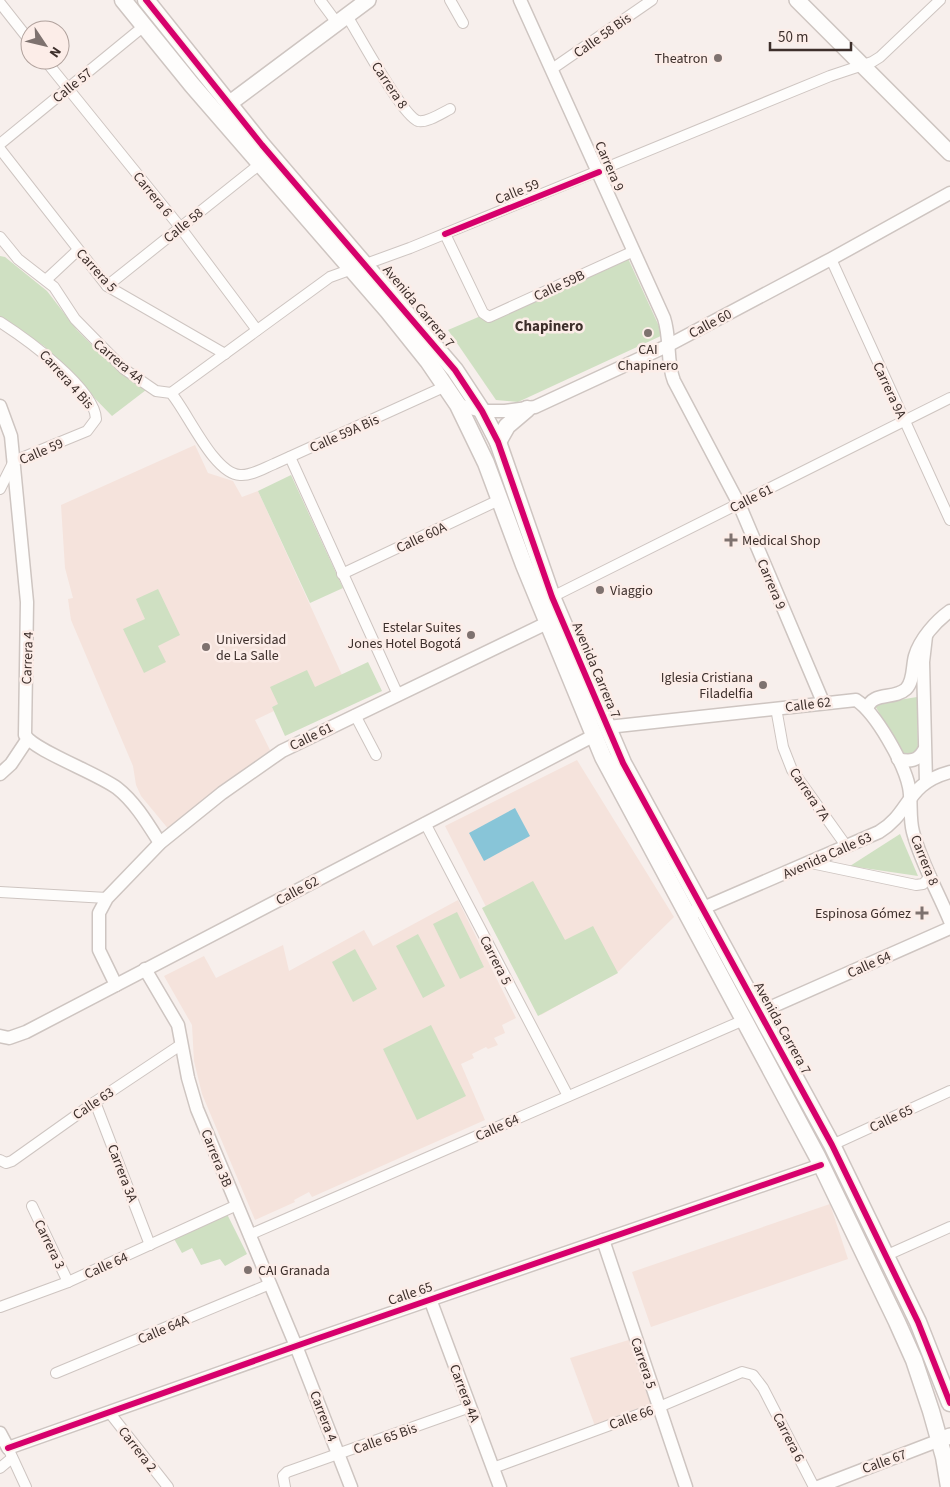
<svg xmlns="http://www.w3.org/2000/svg" width="950" height="1487" font-family="'Source Sans 3',sans-serif">
<style>
.built{fill:#f5e3dc}
.green{fill:#cfe0c2}
.water{fill:#88c5d8}
.lines{fill:none;stroke-linecap:round;stroke-linejoin:round}
.minor-casing{stroke:#cec5c1;stroke-width:12}
.tertiary-casing{stroke:#cec5c1;stroke-width:15}
.secondary-casing{stroke:#cec5c1;stroke-width:18}
.primary-casing{stroke:#cec5c1;stroke-width:19}
.minor{stroke:#fefdfc;stroke-width:10}
.tertiary{stroke:#fefdfc;stroke-width:12}
.secondary{stroke:#fefdfc;stroke-width:15}
.primary{stroke:#fefdfc;stroke-width:16}
.cycleway-casing{stroke:#fcede8;stroke-width:9}
.cycleway{stroke:#d6006c;stroke-width:6}
.poi-dot{fill:#7e726f;stroke:#fcede8;stroke-width:2}
.labels{text-anchor:middle;stroke-width:5;stroke-linejoin:round;paint-order:stroke}
.street-label{font-size:14px;fill:#3d2f2b;stroke:#fcede8}
.poi-label{font-size:14px;fill:#3d2f2b;stroke:#fcede8;text-anchor:end}
.neighbourhood-label{font-size:15px;font-weight:bold;fill:#3d2f2b;stroke:#fcede8}
</style>
<rect width="100%" height="100%" fill="#f7efec"/>
<g class="built">
<polygon points="195,445 208,473 233,481 242,497 258,491 342,675 272,707 274,711 255,720 270,750 170,831 141,796 136,785 133,766 71,620 68,599 73,598 65,568 61,505"/>
<polygon points="577,760 674,917 619,971 541,1015 445,826"/>
<polygon points="458,900 516,1018 502,1025 505,1033 494,1038 498,1045 488,1049 486,1047 472,1054 474,1058 461,1064 485,1120 312,1197 309,1192 294,1200 295,1202 255,1220 202,1094 194,1061 192,1025 164,976 204,956 216,978 283,945 289,971 364,930 373,946"/>
<polygon points="830,1204 848,1259 651,1327 632,1272"/>
<polygon points="632,1339 655,1405 595,1426 570,1358"/>
</g>
<g class="green">
<polygon points="626,254 663,335 518,402 496,400 448,330"/>
<polygon points="0,256 5,257 47,291 77,330 108,361 146,390 112,416 44,346 0,318"/>
<polygon points="291,475 343,588 310,603 258,491"/>
<polygon points="158,589 180,635 158,646 166,662 144,673 123,629 145,619 136,599"/>
<polygon points="368,662 382,691 285,736 272,707 278,704 270,687 307,670 315,687"/>
<polygon points="917,697 918,750 914,757 903,754 874,704"/>
<polygon points="900,834 918,876 850,866"/>
<polygon points="533,881 565,940 593,926 618,973 538,1016 482,908"/>
<polygon points="457,912 484,967 460,979 433,924"/>
<polygon points="418,934 445,986 423,998 396,946"/>
<polygon points="355,949 377,989 353,1002 332,962"/>
<polygon points="431,1025 466,1096 417,1120 383,1049"/>
<polygon points="227,1214 247,1254 225,1266 220,1259 201,1265 192,1248 182,1253 173,1237"/>
</g>
<polygon class="water" points="515,808 530,836 484,861 469,833"/>
<g class="lines">
<g class="minor-casing">
<g id="minor">
<polyline points="320,0 337,23"/>
<polyline points="450,0 463,23"/>
<polyline points="0,3 30,41"/>
<path d="M347 16C358 33 402 116 418 121 427 123 442 113 450 109"/>
<polyline points="45,60 180,227 257,330"/>
<polyline points="552,69 652,0"/>
<polyline points="0,144 144,26"/>
<polyline points="0,149 107,286 225,354"/>
<polyline points="445,234 483,313 489,317 634,251"/>
<path d="M0 237 18 259 54 287 75 319 124 369 156 391 171 393C188 413 214 474 240 475 251 476 264 468 274 464L446 386"/>
<polyline points="831,259 950,520"/>
<polyline points="47,279 78,250"/>
<polyline points="107,286 260,164"/>
<path d="M0 322C25 338 95 388 96 419L87 431 14 461 0 489"/>
<polyline points="171,393 330,277 410,248 830,76 872,62 880,57 940,0"/>
<polyline points="290,457 398,695"/>
<polyline points="342,574 499,500"/>
<polyline points="552,597 950,398"/>
<polyline points="776,708 783,747 792,770 847,847"/>
<polyline points="355,715 376,755"/>
<polyline points="425,823 568,1096"/>
<polyline points="811,863 916,885 923,884 931,876"/>
<polyline points="0,892 107,898"/>
<polyline points="95,1102 150,1245"/>
<polyline points="832,1145 950,1091"/>
<polyline points="0,1160 6,1163 12,1161 95,1102 182,1044"/>
<polyline points="32,1206 68,1282"/>
<polyline points="249,1235 744,1020"/>
<polyline points="885,1256 950,1227"/>
<polyline points="0,1307 68,1282 237,1205"/>
<polyline points="56,1373 270,1284"/>
<polyline points="109,1412 168,1487"/>
<polyline points="8,1448 26,1487"/>
<polyline points="0,1468 12,1458"/>
<polyline points="493,1468 659,1407 742,1372 753,1375 763,1388 814,1487"/>
<polyline points="285,1487 283,1476 287,1472 470,1407"/>
</g>
</g>
<g class="tertiary-casing">
<g id="tertiary">
<path d="M520 0 664 318C671 339 666 361 674 381L739 504 823 702"/>
<polyline points="458,405 482,411 505,411 535,407 669,345 831,259 950,193"/>
<path d="M0 406 11 436 27 602 25 735C33 750 97 773 117 788 135 802 148 824 160 843"/>
<polyline points="926,636 923,662 926,782"/>
<path d="M867 709C872 691 894 700 906 689 914 681 912 667 915 656 920 639 936 621 950 611"/>
<path d="M608 727 856 700C876 713 904 763 909 787 912 802 909 817 913 832 921 863 938 892 950 921"/>
<path d="M898 759C910 762 918 761 924 750"/>
<polyline points="0,774 11,764 27,740"/>
<path d="M694 912 879 832C911 813 905 784 950 772"/>
<polyline points="145,969 178,1025 188,1078 197,1109 296,1346 351,1487"/>
<polyline points="116,985 99,950 99,913 107,898 160,843 222,793 282,751 547,623"/>
<polyline points="760,1012 950,928"/>
<polyline points="0,1036 9,1038 26,1032 593,736"/>
<polyline points="603,1240 686,1487"/>
<polyline points="430,1299 500,1487"/>
<polyline points="0,1433 8,1448 316,1339 821,1165"/>
<polyline points="818,1487 940,1440"/>
</g>
</g>
<g class="secondary-casing">
<g id="secondary">
<polyline points="797,0 950,153"/>
<polyline points="230,103 368,0"/>
<polyline points="940,1440 950,1436"/>
</g>
</g>
<g class="primary-casing">
<g id="primary">
<polyline points="123,0 192,85 388,311 428,361 458,405 486,463 524,565 603,757 817,1156 897,1322 914,1360 931,1411 944,1457 949,1487"/>
<polyline points="146,0 262,145 455,370 482,411 498,442 552,597 623,763 832,1145 918,1322 950,1403"/>
<polyline points="498,442 507,426 527,409"/>
</g>
</g>
<use href="#minor" class="minor"/>
<use href="#tertiary" class="tertiary"/>
<use href="#secondary" class="secondary"/>
<use href="#primary" class="primary"/>
<g class="cycleway-casing">
<g id="cycleway">
<polyline points="146,0 262,145 455,370 482,411 498,442 552,597 623,763 832,1145 918,1322 950,1403"/>
<polyline points="445,234 599,172"/>
<polyline points="8,1448 316,1339 821,1165"/>
</g>
</g>
<use href="#cycleway" class="cycleway"/>
</g>
<g class="poi-dot">
<circle cx="718" cy="58" r="5"/>
<circle cx="648" cy="333" r="5"/>
<path d="M728.5 532.5h5v5h5v5h-5v5h-5v-5h-5v-5h5z"/>
<circle cx="600" cy="590" r="5"/>
<circle cx="471" cy="635" r="5"/>
<circle cx="206" cy="647" r="5"/>
<circle cx="763" cy="685" r="5"/>
<path d="M919.5 905.5h5v5h5v5h-5v5h-5v-5h-5v-5h5z"/>
<circle cx="248" cy="1270" r="5"/>
</g>
<g class="labels">
<g class="street-label">
<text transform="translate(602 35) rotate(-35)" y="5">Calle 58 Bis</text>
<text transform="translate(72 85) rotate(-39)" y="5">Calle 57</text>
<text transform="translate(390 85) rotate(56)" y="5">Carrera 8</text>
<text transform="translate(610 166) rotate(66)" y="5">Carrera 9</text>
<text transform="translate(517 191) rotate(-22)" y="5">Calle 59</text>
<text transform="translate(153 194) rotate(51)" y="5">Carrera 6</text>
<text transform="translate(183 225) rotate(-39)" y="5">Calle 58</text>
<text transform="translate(97 270) rotate(48)" y="5">Carrera 5</text>
<text transform="translate(559 285) rotate(-25)" y="5">Calle 59B</text>
<text transform="translate(419 306) rotate(50)" y="5">Avenida Carrera 7</text>
<text transform="translate(710 323) rotate(-28)" y="5">Calle 60</text>
<text transform="translate(119 361) rotate(40)" y="5">Carrera 4A</text>
<text transform="translate(67 379) rotate(48)" y="5">Carrera 4 Bis</text>
<text transform="translate(890 390) rotate(65)" y="5">Carrera 9A</text>
<text transform="translate(344 433) rotate(-24)" y="5">Calle 59A Bis</text>
<text transform="translate(41 451) rotate(-23)" y="5">Calle 59</text>
<text transform="translate(751 498) rotate(-27)" y="5">Calle 61</text>
<text transform="translate(421 537) rotate(-25)" y="5">Calle 60A</text>
<text transform="translate(772 584) rotate(67)" y="5">Carrera 9</text>
<text transform="translate(27 658) rotate(-88)" y="5">Carrera 4</text>
<text transform="translate(597 670) rotate(67)" y="5">Avenida Carrera 7</text>
<text transform="translate(808 704) rotate(-7)" y="5">Calle 62</text>
<text transform="translate(311 736) rotate(-26)" y="5">Calle 61</text>
<text transform="translate(810 794) rotate(56)" y="5">Carrera 7A</text>
<text transform="translate(827 855) rotate(-24)" y="5">Avenida Calle 63</text>
<text transform="translate(925 860) rotate(68)" y="5">Carrera 8</text>
<text transform="translate(297 890) rotate(-28)" y="5">Calle 62</text>
<text transform="translate(496 960) rotate(63)" y="5">Carrera 5</text>
<text transform="translate(869 964) rotate(-24)" y="5">Calle 64</text>
<text transform="translate(783 1028) rotate(61)" y="5">Avenida Carrera 7</text>
<text transform="translate(93 1103) rotate(-34)" y="5">Calle 63</text>
<text transform="translate(891 1118) rotate(-25)" y="5">Calle 65</text>
<text transform="translate(497 1127) rotate(-24)" y="5">Calle 64</text>
<text transform="translate(217 1158) rotate(68)" y="5">Carrera 3B</text>
<text transform="translate(123 1173) rotate(69)" y="5">Carrera 3A</text>
<text transform="translate(50 1244) rotate(64)" y="5">Carrera 3</text>
<text transform="translate(106 1265) rotate(-24)" y="5">Calle 64</text>
<text transform="translate(410 1293) rotate(-19)" y="5">Calle 65</text>
<text transform="translate(163 1329) rotate(-23)" y="5">Calle 64A</text>
<text transform="translate(644 1363) rotate(71)" y="5">Carrera 5</text>
<text transform="translate(465 1393) rotate(69)" y="5">Carrera 4A</text>
<text transform="translate(324 1416) rotate(69)" y="5">Carrera 4</text>
<text transform="translate(631 1417) rotate(-20)" y="5">Calle 66</text>
<text transform="translate(789 1437) rotate(63)" y="5">Carrera 6</text>
<text transform="translate(385 1438) rotate(-20)" y="5">Calle 65 Bis</text>
<text transform="translate(138 1449) rotate(52)" y="5">Carrera 2</text>
<text transform="translate(884 1461) rotate(-20)" y="5">Calle 67</text>
</g>
<g class="poi-label">
<text x="708" y="63">Theatron</text>
<text x="648" y="354" text-anchor="middle">CAI<tspan x="648" dy="16">Chapinero</tspan></text>
<text x="742" y="545" text-anchor="start">Medical Shop</text>
<text x="610" y="595" text-anchor="start">Viaggio</text>
<text x="461" y="632">Estelar Suites<tspan x="461" dy="16">Jones Hotel Bogotá</tspan></text>
<text x="216" y="644" text-anchor="start">Universidad<tspan x="216" dy="16">de La Salle</tspan></text>
<text x="753" y="682">Iglesia Cristiana<tspan x="753" dy="16">Filadelfia</tspan></text>
<text x="911" y="918">Espinosa Gómez</text>
<text x="258" y="1275" text-anchor="start">CAI Granada</text>
</g>
<g class="neighbourhood-label">
<text x="549" y="331">Chapinero</text>
</g>
</g>
<g transform="translate(45 45) rotate(125)"><circle r="24" fill="#fcede8" stroke="#b0a19c"/>
<path d="M0-4L9 19L0 12L-9 19Z" fill="#7e726f"/>
<text y="-8" font-size="14" font-weight="bold" text-anchor="middle" fill="#3d2f2b">N</text>
</g>
<path d="M770 42v8h81v-8" fill="none" stroke="#3d2f2b" stroke-width="2.5"/>
<text x="778" y="42" font-size="15" fill="#3d2f2b" stroke="#fcede8" stroke-width="4" paint-order="stroke">50 m</text>
</svg>
